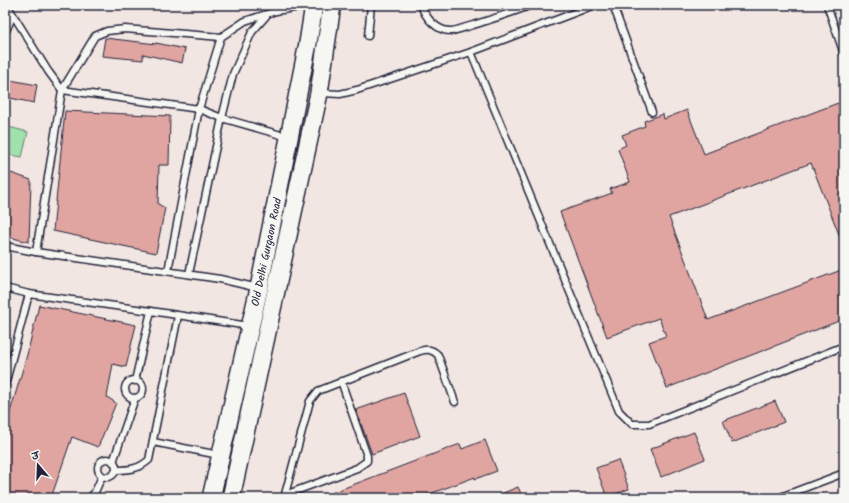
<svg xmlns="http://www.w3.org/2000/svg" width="849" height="503" font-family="Kalam,'Playpen Sans Deva',sans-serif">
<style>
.green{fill:#a1e1ab;stroke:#628273}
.building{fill:#e0a5a1;stroke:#22223b}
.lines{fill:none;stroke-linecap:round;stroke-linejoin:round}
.lane-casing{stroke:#22223b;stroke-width:9}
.secondary-casing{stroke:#22223b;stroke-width:20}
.lane{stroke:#f6f6f2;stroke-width:6}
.secondary{stroke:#f6f6f2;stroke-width:17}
.labels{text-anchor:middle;stroke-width:3.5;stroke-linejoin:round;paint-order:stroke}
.street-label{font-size:11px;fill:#22223b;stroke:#f6f6f2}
</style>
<rect width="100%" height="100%" fill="#f2e6e2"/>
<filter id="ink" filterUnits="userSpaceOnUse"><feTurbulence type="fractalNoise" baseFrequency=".025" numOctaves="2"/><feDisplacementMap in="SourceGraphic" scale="8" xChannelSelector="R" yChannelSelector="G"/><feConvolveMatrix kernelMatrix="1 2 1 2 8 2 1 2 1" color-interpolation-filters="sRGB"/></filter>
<g filter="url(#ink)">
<polygon class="green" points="5,126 28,132 22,157 5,154"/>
<g class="building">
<polygon points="105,38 156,44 156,43 185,49 182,63 143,54 143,60 102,56"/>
<polygon points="5,79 37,85 34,103 5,97"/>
<polygon points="838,103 844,120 844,247 811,163 669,217 708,320 844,269 844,319 667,388 649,342 666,336 659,318 607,337 560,212 612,193 610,189 630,182 618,149 626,145 622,135 645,126 644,121 663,114 664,119 687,110 704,154"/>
<polygon points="65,111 170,116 169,165 159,165 158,204 165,208 156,253 53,231"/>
<polygon points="5,171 31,180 29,242 5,236"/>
<polygon points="39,305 136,325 126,367 113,364 107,397 116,403 98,447 72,437 51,498 10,498 5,496 5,429 27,355"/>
<polygon points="404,393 420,436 372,454 356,410"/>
<polygon points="775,401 784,422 732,443 723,421"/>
<polygon points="694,432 705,459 661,477 650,449"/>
<polygon points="485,440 497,471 475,479 475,477 419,498 318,498 460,444 462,449"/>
<polygon points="618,460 629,489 607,497 596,468"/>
<polygon points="518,487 523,498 491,498"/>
</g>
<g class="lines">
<g class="lane-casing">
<g id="lane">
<polyline points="7,5 48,71 62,90 199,109 222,118 288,137"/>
<path d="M421 5C425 17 437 32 452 31 458 30 466 27 473 25 492 19 512 13 531 5"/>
<polyline points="613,5 652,112"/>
<polyline points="827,5 844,54"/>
<polyline points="5,33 13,15"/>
<polyline points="368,36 371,5"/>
<polyline points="471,52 619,411 632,424 649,424 844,346"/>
<polyline points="321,93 340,94 357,90 471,52 595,5"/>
<polyline points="5,246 36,252 220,279 258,288"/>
<polyline points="36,252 62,90 95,36 107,31 125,29 221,37 245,21 276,11 311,5"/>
<polyline points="168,271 199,109 221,37"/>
<polyline points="189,274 222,118 233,74 252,32 266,16"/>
<polyline points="5,288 29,294 151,311"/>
<circle cx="134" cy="389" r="9"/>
<polyline points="135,381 151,311 249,326"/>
<polyline points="5,385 29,294"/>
<polyline points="153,442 219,455"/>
<circle cx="107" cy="468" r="9"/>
<polyline points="113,462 135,398"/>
<path d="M116 470C129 470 139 469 149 460L178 316"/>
<polyline points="285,495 357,468 367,461 367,456 341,381"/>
<polyline points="90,498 95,492 102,476"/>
<path d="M284 498 310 401 318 391 420 351C428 349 432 349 438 355L455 402"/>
<polyline points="778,498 844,473"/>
</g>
</g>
<g class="secondary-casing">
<g id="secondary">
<polyline points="211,498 259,288 308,43 314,5"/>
<polyline points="231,498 319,93 332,5"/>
</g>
</g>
<use href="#lane" class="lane"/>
<use href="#secondary" class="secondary"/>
</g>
</g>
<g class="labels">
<g class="street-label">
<text transform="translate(266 252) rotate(-78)" y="4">Old Delhi Gurgaon Road</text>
</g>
</g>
<rect width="849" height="503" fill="none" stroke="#f6f6f2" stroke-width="20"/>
<rect x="10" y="10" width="829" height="483" fill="none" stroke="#22223b" stroke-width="1.5" filter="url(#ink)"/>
<g transform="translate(38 465) rotate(341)" stroke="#f6f6f2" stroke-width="3" paint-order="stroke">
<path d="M0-3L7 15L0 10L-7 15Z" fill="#22223b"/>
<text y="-6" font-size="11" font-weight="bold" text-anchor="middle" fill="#22223b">उ</text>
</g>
</svg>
